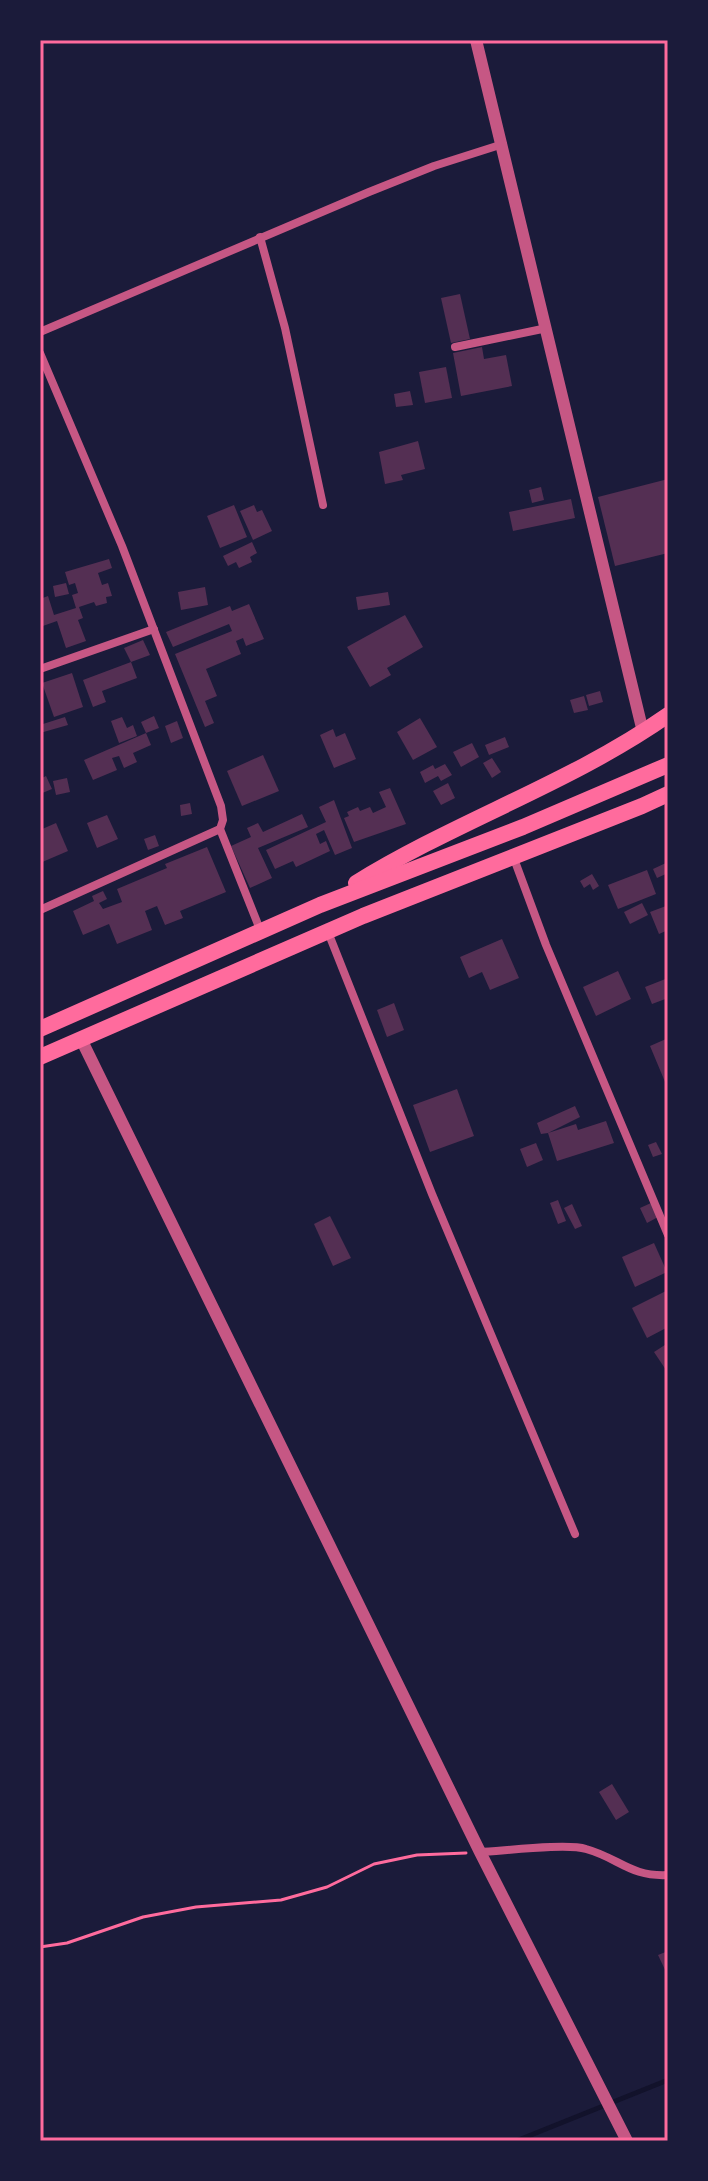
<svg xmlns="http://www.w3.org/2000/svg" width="708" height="2181" font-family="Quicksand,sans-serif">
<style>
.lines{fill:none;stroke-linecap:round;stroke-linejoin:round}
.stream{stroke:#12122b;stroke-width:5}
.building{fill:#542f53}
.path{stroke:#ff6b9d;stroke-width:3}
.minor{stroke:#c65784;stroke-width:8}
.tertiary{stroke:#c65784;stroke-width:12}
.trunk{stroke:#ff6b9d;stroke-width:16}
.neatline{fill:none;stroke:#ff6b9d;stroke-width:3}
</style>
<rect width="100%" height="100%" fill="#1b1b3a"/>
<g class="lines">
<polyline class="stream" points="516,2141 668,2080"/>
</g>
<g class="building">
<polygon points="460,294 470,339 451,343 441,298"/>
<polygon points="482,347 484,359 506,355 512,386 461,396 453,353"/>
<polygon points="446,367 452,398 425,403 419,372"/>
<polygon points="410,391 413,405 396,407 394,394"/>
<polygon points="418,441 425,469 401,475 403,480 385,484 379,452"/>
<polygon points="668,479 668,553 615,566 598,497"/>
<polygon points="541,487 544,500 532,503 529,490"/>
<polygon points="571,499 575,518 513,531 509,512"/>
<polygon points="234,505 247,537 220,548 207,516"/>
<polygon points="254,505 257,512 262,510 272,531 253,540 240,511"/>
<polygon points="252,542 257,553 250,557 252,562 239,568 236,562 228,566 223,556"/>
<polygon points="109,559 112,568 98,573 102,585 108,583 112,596 106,597 107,603 96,606 94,602 79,607 83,618 78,620 86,641 66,648 57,621 40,627 40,599 48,596 54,615 76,608 72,595 78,593 75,583 69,585 65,572"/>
<polygon points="66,583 69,594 55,597 53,586"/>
<polygon points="205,587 208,605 181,610 178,592"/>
<polygon points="388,592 390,605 358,610 356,597"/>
<polygon points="249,604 264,639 246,646 243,638 236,641 241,654 206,669 217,696 205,701 214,723 205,727 175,654 232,631 229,624 173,647 166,632 230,606 232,611"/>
<polygon points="405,615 423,647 387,668 391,675 370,687 347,647"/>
<polygon points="143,640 150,655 131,662 124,648"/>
<polygon points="131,662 137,678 102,691 106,702 93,707 83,680"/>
<polygon points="72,673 83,707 54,717 42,683"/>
<polygon points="600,691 603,702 589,706 586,695"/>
<polygon points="584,696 588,710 574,713 570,700"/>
<polygon points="154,716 159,728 146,733 151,745 133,753 137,762 124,768 119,756 112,758 117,770 93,780 84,760 146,733 141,722"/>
<polygon points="40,717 43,724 65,717 68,725 40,733"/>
<polygon points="122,717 127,728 133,725 137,736 119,743 111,721"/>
<polygon points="420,718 437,747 413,760 397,732"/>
<polygon points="177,721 183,738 171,743 165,726"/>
<polygon points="333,729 336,737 345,733 356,759 334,768 320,735"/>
<polygon points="505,737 509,747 489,755 485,745"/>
<polygon points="472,743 479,757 461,767 453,752"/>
<polygon points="263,755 279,791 242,806 227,771"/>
<polygon points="492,758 501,772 492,778 483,763"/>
<polygon points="445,764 452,775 441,781 438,776 425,783 420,772 433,765 435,769"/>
<polygon points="46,776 52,789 40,794 40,779"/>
<polygon points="67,778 70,792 56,795 53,781"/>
<polygon points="448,783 455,798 441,805 433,791"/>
<polygon points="390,788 406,824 354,842 344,818 349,816 347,812 358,807 360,811 370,807 373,813 386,807 379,792"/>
<polygon points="334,800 352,848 335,855 324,830 316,834 320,844 326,841 330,851 296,867 293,861 275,869 266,850 326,822 319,807"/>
<polygon points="190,803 192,814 181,816 180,805"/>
<polygon points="302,814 308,827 258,848 272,878 250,888 231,846 251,837 247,828 258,823 263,832"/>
<polygon points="107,815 118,839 97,848 87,823"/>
<polygon points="56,823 68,851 40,863 40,830"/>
<polygon points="155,835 159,846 148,850 144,839"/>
<polygon points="207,847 226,892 180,911 183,918 165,925 157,906 145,911 152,930 117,944 109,924 83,935 73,911 94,901 92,896 103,891 107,899 99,903 103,909 122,902 117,889 167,868 165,864"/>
<polygon points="668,862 668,873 657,878 653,869"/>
<polygon points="647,870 656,894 618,909 608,885"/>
<polygon points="592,874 599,886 593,890 590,884 584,888 580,881"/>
<polygon points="642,903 648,915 630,924 624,912"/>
<polygon points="666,906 668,930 659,934 650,912"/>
<polygon points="502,939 519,978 490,990 482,972 469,978 460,957"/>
<polygon points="618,971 631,999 596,1016 583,987"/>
<polygon points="668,978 668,998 652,1004 645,987"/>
<polygon points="394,1003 404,1030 387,1037 377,1010"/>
<polygon points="666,1039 668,1043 668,1089 650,1046"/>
<polygon points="457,1089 474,1136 430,1152 413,1105"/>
<polygon points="575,1106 580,1117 548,1133 576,1124 578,1130 606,1121 614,1143 557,1161 548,1133 541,1134 537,1123"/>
<polygon points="656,1142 662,1154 653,1157 648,1145"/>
<polygon points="536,1143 543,1160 527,1167 520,1149"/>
<polygon points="558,1200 566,1221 558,1224 550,1203"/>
<polygon points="651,1203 658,1217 647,1223 640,1208"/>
<polygon points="572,1204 582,1226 575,1229 564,1208"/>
<polygon points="330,1216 351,1258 333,1266 314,1224"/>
<polygon points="654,1243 667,1272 635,1287 622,1257"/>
<polygon points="668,1290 668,1327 647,1338 632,1308"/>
<polygon points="668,1343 668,1373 654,1352"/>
<polygon points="612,1784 629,1812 616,1820 599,1792"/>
<polygon points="668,1951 668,1976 658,1955"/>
</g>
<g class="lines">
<polyline class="path" points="40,1947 67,1943 143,1917 196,1907 281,1900 327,1887 374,1864 417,1855 466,1853"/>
<g class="minor">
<polyline points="260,237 285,328 323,505"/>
<polyline points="40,332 369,192 434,166 503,144"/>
<polyline points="455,347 547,328"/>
<polyline points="40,353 122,546 221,806 223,820 220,829 261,932"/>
<polyline points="40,669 154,629"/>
<polyline points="513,856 546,945 668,1235"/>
<polyline points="40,910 220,829"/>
<polyline points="328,932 432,1194 575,1534"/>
<path d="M480 1852C503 1851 567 1843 586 1849 619 1858 630 1877 668 1875"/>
</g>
<g class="tertiary">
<polyline points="476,40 643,732"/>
<polyline points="81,1039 480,1852 627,2141"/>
</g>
<g class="trunk">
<path d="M356 883C456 821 571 783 668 715"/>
<polyline points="40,1029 320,905 523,827 668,765"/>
<polyline points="40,1057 363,916 642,806 668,794"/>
</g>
</g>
<rect width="708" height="2181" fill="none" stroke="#1b1b3a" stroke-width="84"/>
<rect x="42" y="42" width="624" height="2097" class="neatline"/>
</svg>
